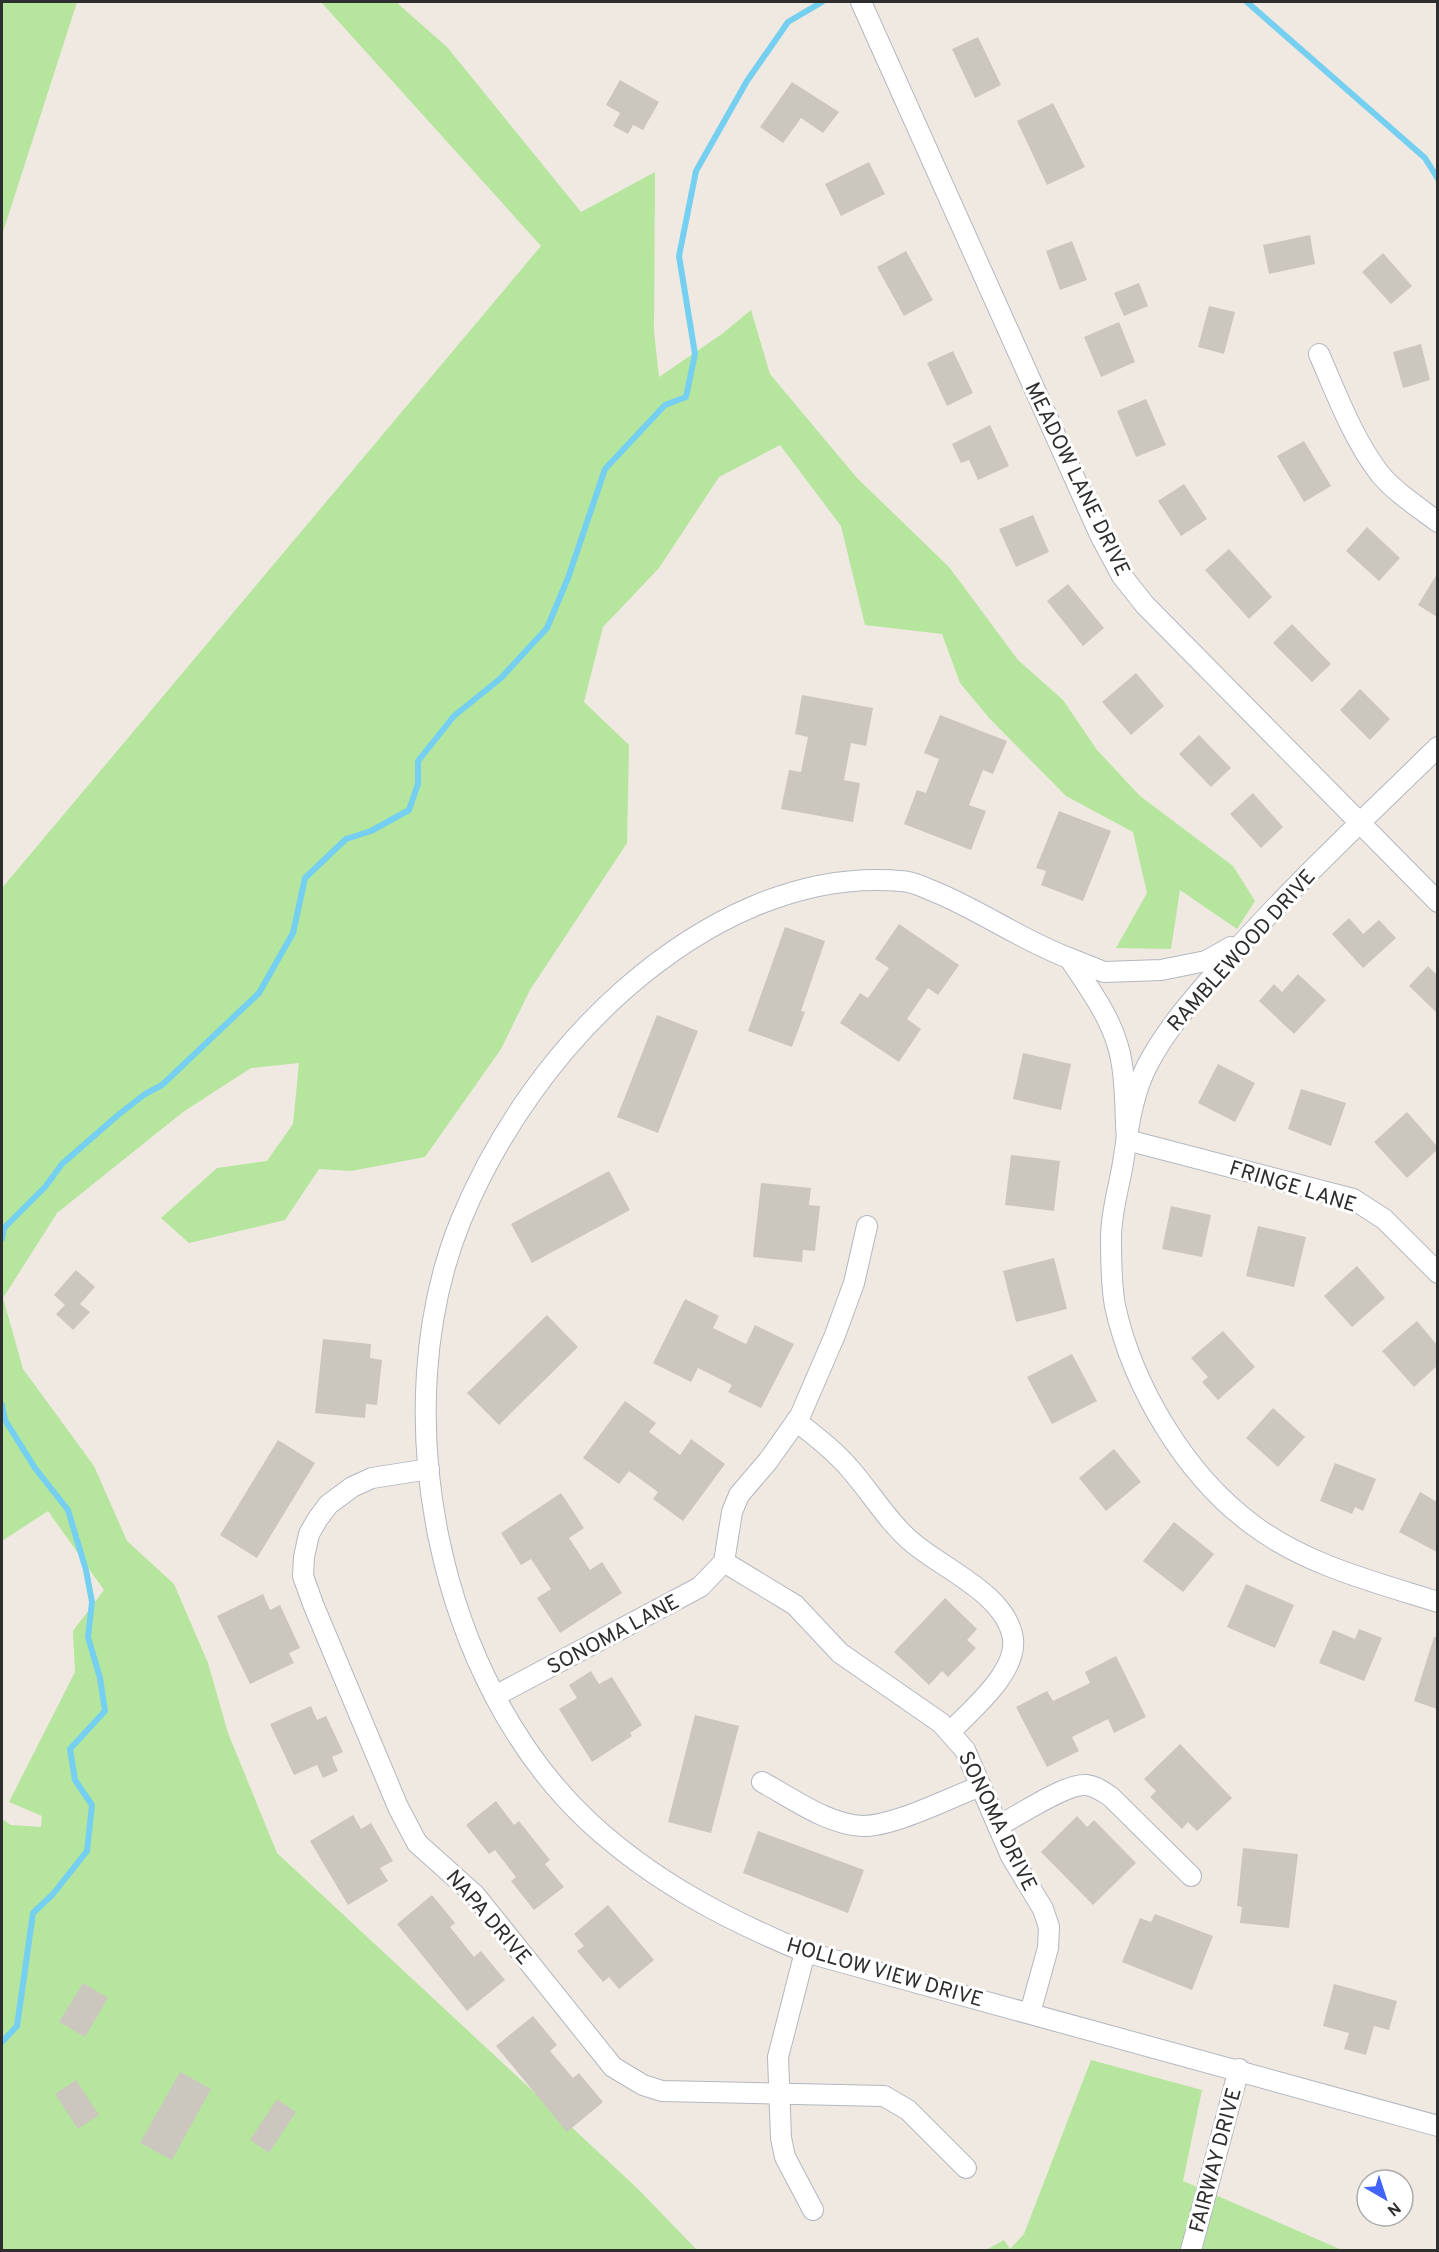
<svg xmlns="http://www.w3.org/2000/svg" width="1439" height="2252" font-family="Overpass,sans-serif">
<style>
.green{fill:#b6e59e}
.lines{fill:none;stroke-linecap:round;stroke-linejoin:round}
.stream{stroke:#75cff0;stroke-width:6}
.building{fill:#cbc7bf}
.minor-casing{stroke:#b4b7c1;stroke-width:22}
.minor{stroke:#fff;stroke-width:20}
.labels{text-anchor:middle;stroke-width:6;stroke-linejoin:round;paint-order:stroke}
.street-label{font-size:21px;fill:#2e2e2e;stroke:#fff}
</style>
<rect width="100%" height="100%" fill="#efe9e1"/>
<g class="green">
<polygon points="2,2 77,2 2,235"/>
<polygon points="321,2 396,2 447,47 581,212 655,172 654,331 659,377 722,334 751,310 770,374 857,478 949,567 1018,660 1063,700 1097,750 1140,796 1233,866 1255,901 1237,929 1180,890 1171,949 1116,948 1147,893 1133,832 1066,796 990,719 960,683 942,634 865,625 841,526 780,445 719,477 659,568 603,627 584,702 629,745 627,843 530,990 501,1049 425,1157 351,1171 319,1169 285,1220 189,1243 161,1218 217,1168 267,1161 293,1124 299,1063 251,1068 183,1112 57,1213 3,1298 23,1369 94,1466 127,1541 174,1584 208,1663 228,1733 277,1853 637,2188 697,2250 2,2250 2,1819 11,1825 41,1827 42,1816 9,1802 75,1672 73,1631 104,1590 48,1511 2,1541 2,888 541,246"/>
<polygon points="1091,2060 1202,2090 1183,2181 1342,2250 986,2250 1004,2240 1010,2249 1024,2234"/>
</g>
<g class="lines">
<g class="stream">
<polyline points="1247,2 1425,158 1438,179"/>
<polyline points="2,1239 4,1228 45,1187 62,1164 118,1115 145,1094 162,1085 259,993 293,933 305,878 346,839 371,831 409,810 418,784 418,761 454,716 501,678 547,628 568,578 605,469 665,405 686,397 695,354 679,256 696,171 747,81 788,22 822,2"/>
<polyline points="2,1405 5,1420 35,1468 68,1510 86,1570 92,1602 88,1637 100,1678 105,1711 70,1749 75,1780 92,1805 87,1851 53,1894 33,1913 17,2026 2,2042"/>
</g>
</g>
<g class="building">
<polygon points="978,37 1001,85 975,98 952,49"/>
<polygon points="620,80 659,102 643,130 633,125 628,134 613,126 620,113 606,105"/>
<polygon points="792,82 839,112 823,133 801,118 783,143 760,127"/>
<polygon points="1053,103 1085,167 1047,185 1017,121"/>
<polygon points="869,162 885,194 841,216 825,184"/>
<polygon points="1310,235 1315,264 1269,274 1263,245"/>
<polygon points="1072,241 1087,280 1060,290 1046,251"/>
<polygon points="906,251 933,300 904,316 877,267"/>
<polygon points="1383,253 1412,286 1391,304 1362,272"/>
<polygon points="1139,283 1148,306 1124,316 1114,293"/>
<polygon points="1209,306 1235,312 1224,354 1198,347"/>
<polygon points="1119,322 1135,362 1101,377 1084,337"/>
<polygon points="1421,344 1430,380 1403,388 1393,352"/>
<polygon points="953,351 973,393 947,406 927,363"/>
<polygon points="1146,399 1166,445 1136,457 1117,411"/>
<polygon points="990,425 1009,466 978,480 969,460 961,463 952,444"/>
<polygon points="1304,441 1331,486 1304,502 1277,456"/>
<polygon points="1184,484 1207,519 1181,536 1158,501"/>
<polygon points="1033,515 1049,552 1016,567 999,529"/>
<polygon points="1367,527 1400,558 1379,581 1346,551"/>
<polygon points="1229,549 1272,597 1249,619 1205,570"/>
<polygon points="1437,574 1437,617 1418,605"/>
<polygon points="1068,584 1104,628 1083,646 1047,601"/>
<polygon points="1292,624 1331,664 1312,682 1273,643"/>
<polygon points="1136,673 1164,706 1131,735 1102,702"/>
<polygon points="1360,689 1390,719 1370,740 1340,710"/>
<polygon points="802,695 873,708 866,746 851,743 844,780 860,783 853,822 781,809 789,770 801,772 808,737 795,734"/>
<polygon points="940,715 1007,741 993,774 983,770 969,805 986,811 971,850 904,824 917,790 926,793 939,759 924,753"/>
<polygon points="1199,735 1231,768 1211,787 1179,754"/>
<polygon points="1253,793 1283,827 1261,848 1230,814"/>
<polygon points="1059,811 1111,831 1083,901 1041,885 1046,871 1036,868"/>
<polygon points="1349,918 1363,934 1379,920 1396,938 1363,968 1332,934"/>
<polygon points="899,924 959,965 938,995 928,988 907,1019 921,1029 899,1062 840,1023 860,993 868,998 889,968 875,959"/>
<polygon points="785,927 825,941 801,1011 805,1012 792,1047 748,1031"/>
<polygon points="1428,966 1437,975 1437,1013 1409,986"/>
<polygon points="1298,974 1326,1000 1294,1034 1259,1001 1274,984 1282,992"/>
<polygon points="657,1015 698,1031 658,1133 617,1117"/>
<polygon points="1023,1053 1071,1064 1061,1110 1013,1099"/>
<polygon points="1218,1064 1255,1083 1235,1122 1198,1103"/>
<polygon points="1301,1089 1346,1103 1331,1146 1288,1129"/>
<polygon points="1407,1112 1437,1146 1437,1150 1407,1178 1374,1142"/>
<polygon points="1011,1155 1060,1161 1054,1211 1005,1205"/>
<polygon points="609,1171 630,1210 532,1263 511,1224"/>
<polygon points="761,1183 811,1188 809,1205 820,1206 815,1251 803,1250 802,1262 753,1257"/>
<polygon points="1171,1206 1211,1215 1202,1257 1162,1249"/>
<polygon points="1258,1226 1306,1237 1294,1287 1246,1276"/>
<polygon points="1054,1258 1067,1309 1016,1322 1003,1271"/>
<polygon points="1357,1266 1385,1298 1352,1327 1324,1296"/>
<polygon points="76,1270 95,1287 80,1304 90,1312 73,1330 56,1314 65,1305 54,1295"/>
<polygon points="685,1299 719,1316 713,1328 746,1344 755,1325 794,1344 761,1408 728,1392 732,1385 698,1368 691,1382 653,1363"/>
<polygon points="547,1315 578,1347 499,1425 467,1393"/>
<polygon points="1417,1321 1437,1345 1437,1366 1414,1387 1382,1351"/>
<polygon points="1223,1331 1255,1367 1218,1400 1202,1382 1208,1377 1191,1358"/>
<polygon points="323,1339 371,1344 370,1358 382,1360 377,1405 366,1404 365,1418 315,1413"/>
<polygon points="1072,1354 1097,1401 1052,1424 1027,1377"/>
<polygon points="625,1401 656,1423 649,1432 680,1455 691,1439 725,1464 683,1521 653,1499 658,1492 629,1471 619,1484 583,1458"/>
<polygon points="1273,1408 1305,1437 1278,1467 1246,1438"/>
<polygon points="278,1440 315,1463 257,1558 220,1535"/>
<polygon points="1114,1449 1141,1482 1106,1511 1079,1478"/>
<polygon points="1335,1463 1376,1479 1363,1511 1355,1507 1352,1514 1320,1501"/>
<polygon points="1420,1492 1437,1502 1437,1552 1399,1532"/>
<polygon points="561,1493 584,1528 569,1538 590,1570 602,1562 622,1593 560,1633 537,1598 551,1589 531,1559 521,1565 501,1533"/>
<polygon points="1174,1522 1214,1554 1183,1592 1143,1561"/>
<polygon points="1246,1584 1294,1605 1275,1648 1227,1627"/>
<polygon points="263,1594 270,1610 280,1605 300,1648 289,1653 294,1663 250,1684 217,1616"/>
<polygon points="945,1598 977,1629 967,1640 976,1648 948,1677 942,1671 929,1685 894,1652"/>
<polygon points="1359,1629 1382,1638 1364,1681 1319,1663 1333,1630 1355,1639"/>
<polygon points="1434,1637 1437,1637 1437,1709 1414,1701"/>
<polygon points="1116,1656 1146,1717 1114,1733 1108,1719 1072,1737 1079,1751 1047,1767 1016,1707 1047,1691 1053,1701 1090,1683 1085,1672"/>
<polygon points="591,1671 599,1684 612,1677 642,1725 630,1733 632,1736 592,1762 559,1709 577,1698 569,1685"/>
<polygon points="311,1706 317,1720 326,1716 343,1752 332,1757 338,1771 323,1778 317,1765 294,1775 270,1724"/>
<polygon points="695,1715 739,1726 711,1833 668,1822"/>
<polygon points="1180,1744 1232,1798 1197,1831 1188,1822 1182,1829 1150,1797 1156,1791 1144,1779"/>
<polygon points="496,1801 514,1825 519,1821 550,1860 545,1864 564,1887 534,1910 511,1881 516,1877 495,1850 489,1854 466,1825"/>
<polygon points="353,1815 361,1829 371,1823 393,1861 380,1868 388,1881 348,1905 310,1841"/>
<polygon points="1077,1816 1087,1827 1094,1820 1136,1863 1093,1905 1041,1852"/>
<polygon points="758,1831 864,1870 848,1913 743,1873"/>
<polygon points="1243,1848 1298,1854 1289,1928 1240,1923 1242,1907 1237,1906"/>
<polygon points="432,1895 455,1923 450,1927 474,1957 481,1951 505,1980 467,2011 397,1924"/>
<polygon points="608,1905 654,1960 619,1989 609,1977 603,1982 577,1951 584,1946 574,1934"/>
<polygon points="1155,1914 1213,1936 1192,1990 1122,1962 1140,1918 1151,1922"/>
<polygon points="83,1983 108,1998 85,2037 59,2022"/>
<polygon points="1334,1984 1397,2001 1389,2030 1374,2026 1366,2055 1344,2049 1349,2033 1323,2026"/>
<polygon points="533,2016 557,2045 550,2051 573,2078 579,2073 603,2102 567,2132 496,2046"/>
<polygon points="180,2072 211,2089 172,2160 140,2143"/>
<polygon points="76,2080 99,2115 78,2129 55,2094"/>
<polygon points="277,2099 296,2112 269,2153 250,2140"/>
</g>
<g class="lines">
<g class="minor-casing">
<g id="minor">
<polyline points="861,2 1100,535 1122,576 1145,605 1438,902"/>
<path d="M1319 354C1337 395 1353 439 1380 474 1396 493 1418 507 1438 522"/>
<path d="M1438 747C1364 819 1288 890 1220 968 1194 998 1167 1028 1148 1064 1132 1094 1128 1130 1123 1163 1119 1187 1111 1213 1111 1237 1111 1259 1111 1284 1115 1306 1133 1387 1185 1475 1253 1525 1306 1565 1375 1582 1438 1602"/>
<path d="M1231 947 1206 961 1161 970 1104 972 1069 958C1091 991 1117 1025 1122 1065 1126 1090 1125 1115 1127 1140L1353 1199 1384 1219 1438 1273"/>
<path d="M1069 958C1021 940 980 910 933 891 923 887 912 881 901 881 798 872 702 922 626 988 555 1050 497 1133 461 1220 383 1411 438 1681 589 1822 653 1881 725 1919 805 1952L1438 2126"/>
<path d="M796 1421C815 1436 835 1451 851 1470 871 1493 889 1523 913 1543 945 1570 1007 1595 1013 1639 1017 1673 971 1710 950 1732"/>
<polyline points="429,1469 372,1478 352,1487 328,1505 317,1520 309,1534 304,1557 303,1576 313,1604 398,1807 417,1843 475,1895 613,2067 643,2085 662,2091 884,2096 908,2110 966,2168"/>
<polyline points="724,1562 795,1605 840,1653 941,1723 965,1750 1011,1856 1043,1909 1049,1927 1048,1948 1030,2013"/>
<polyline points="495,1696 700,1587 724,1562 732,1512 739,1495 768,1461 800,1416 835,1335 854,1283 867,1226"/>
<path d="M762 1782C792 1798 828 1825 863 1826 895 1826 949 1798 981 1786"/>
<path d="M998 1826C1018 1816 1066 1783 1086 1785 1096 1786 1104 1792 1111 1797L1191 1876"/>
<polyline points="805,1952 778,2057 781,2138 785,2157 813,2210"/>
<polyline points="1191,2250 1239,2069"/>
</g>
</g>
<use href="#minor" class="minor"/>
</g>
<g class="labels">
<g class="street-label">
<text transform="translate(1078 479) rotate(64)" y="7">MEADOW LANE DRIVE</text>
<text transform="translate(1241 950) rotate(-48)" y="7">RAMBLEWOOD DRIVE</text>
<text transform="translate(1293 1186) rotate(17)" y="7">FRINGE LANE</text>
<text transform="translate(613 1634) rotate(-28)" y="7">SONOMA LANE</text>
<text transform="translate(998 1821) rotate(64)" y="7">SONOMA DRIVE</text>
<text transform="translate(489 1917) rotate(49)" y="7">NAPA DRIVE</text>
<text transform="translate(885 1972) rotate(16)" y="7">HOLLOW VIEW DRIVE</text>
<text transform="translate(1215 2160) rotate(-75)" y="7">FAIRWAY DRIVE</text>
</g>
</g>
<rect width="1439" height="2252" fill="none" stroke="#2e2e2e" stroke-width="6"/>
<g transform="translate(1385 2198) rotate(141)"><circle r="28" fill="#ffffff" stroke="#ababab" stroke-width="1.5"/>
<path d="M0-4.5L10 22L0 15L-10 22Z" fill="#4264fb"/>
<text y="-9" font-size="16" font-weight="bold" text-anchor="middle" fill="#2e2e2e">N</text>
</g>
</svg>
